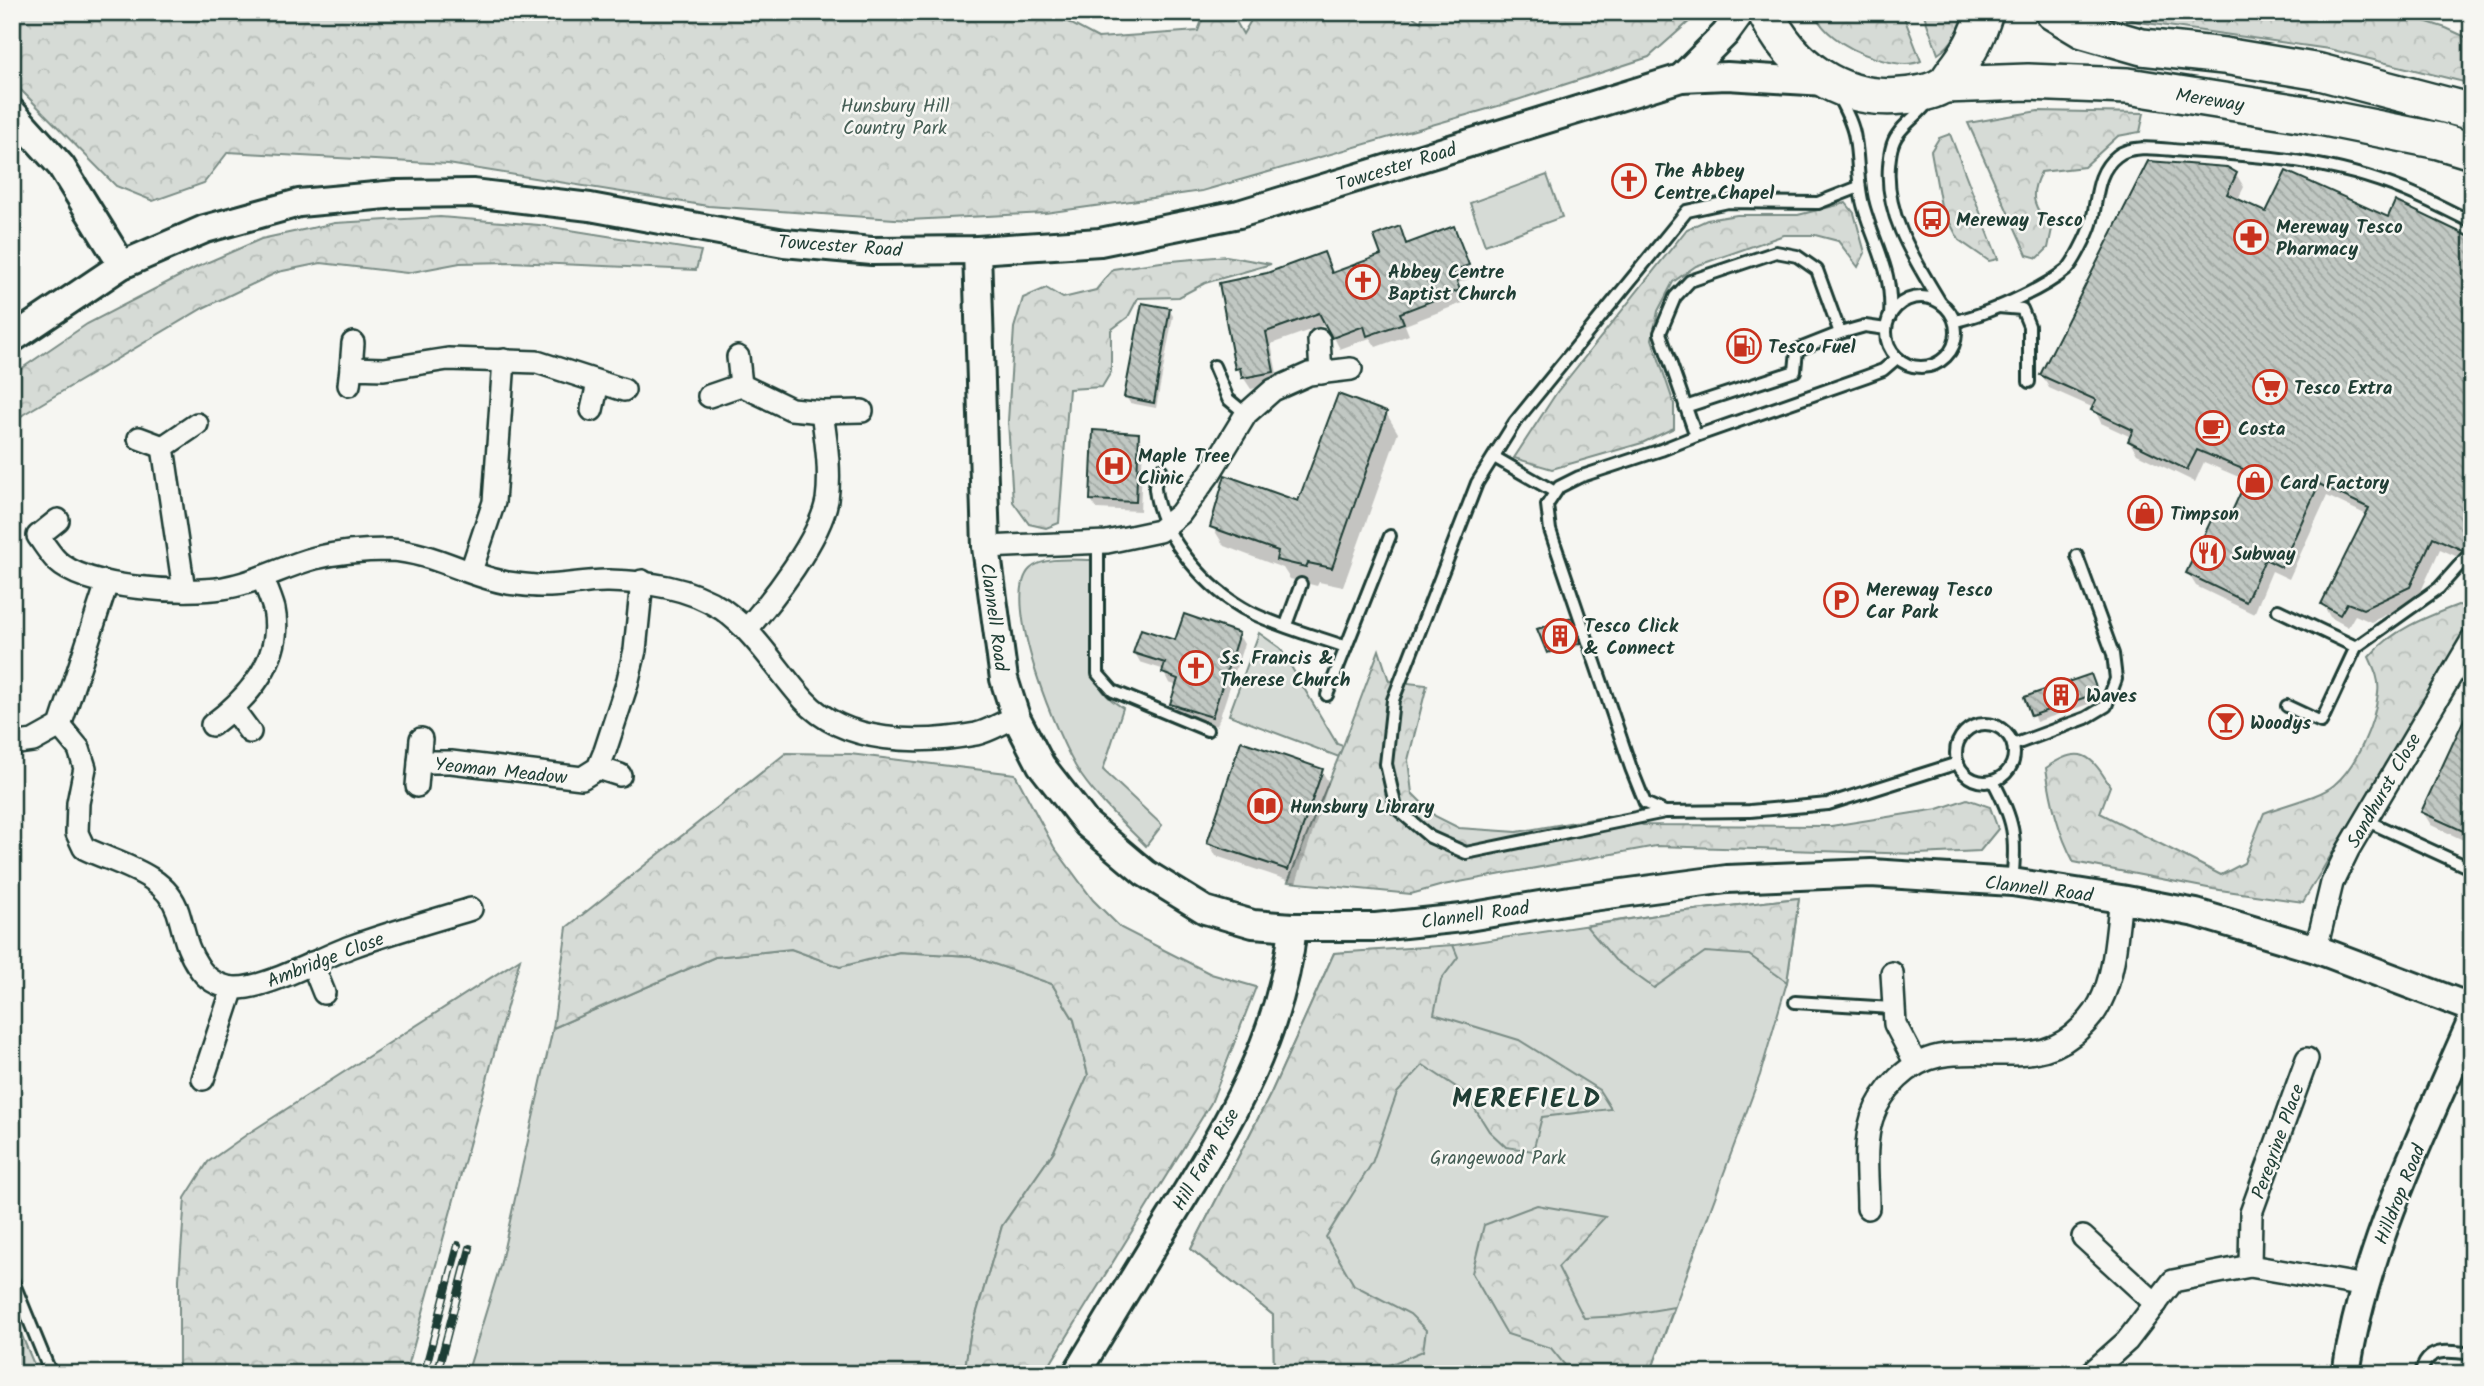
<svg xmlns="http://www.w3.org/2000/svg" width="2484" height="1386" font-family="Kalam,sans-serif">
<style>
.green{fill:#d6dbd6;stroke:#7a8c85;stroke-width:2}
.forest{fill:url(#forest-crowns);stroke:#7a8c85;stroke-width:2}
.shadow{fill:#0003}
.building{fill:url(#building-back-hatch);stroke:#1f3d34;stroke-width:2}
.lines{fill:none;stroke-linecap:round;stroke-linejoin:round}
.service-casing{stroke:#1f3d34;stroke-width:16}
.minor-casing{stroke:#1f3d34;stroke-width:26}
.tertiary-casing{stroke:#1f3d34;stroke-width:32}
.trunk-casing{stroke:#1f3d34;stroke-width:40}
.service{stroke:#f6f6f2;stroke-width:10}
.minor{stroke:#f6f6f2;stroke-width:21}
.tertiary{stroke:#f6f6f2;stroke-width:26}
.trunk{stroke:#f6f6f2;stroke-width:35}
.rail-casing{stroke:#1f3d34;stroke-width:8}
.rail{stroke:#f6f6f2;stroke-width:5;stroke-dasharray:16;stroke-linecap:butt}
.labels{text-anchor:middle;stroke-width:5;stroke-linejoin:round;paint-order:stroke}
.street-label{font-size:19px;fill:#1f3d34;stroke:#f6f6f2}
.park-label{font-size:19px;fill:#445d54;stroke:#f6f6f2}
.poi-label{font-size:19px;font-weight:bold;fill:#1f3d34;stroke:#f6f6f2;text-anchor:start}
.district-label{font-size:26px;font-weight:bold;letter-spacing:2px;fill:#1f3d34;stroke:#f6f6f2}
</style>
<defs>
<pattern id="forest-crowns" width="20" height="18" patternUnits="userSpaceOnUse" patternTransform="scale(1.75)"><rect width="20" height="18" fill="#d6dbd6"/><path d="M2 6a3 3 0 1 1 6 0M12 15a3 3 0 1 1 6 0" fill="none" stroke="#b7bdb8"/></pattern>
<pattern id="building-back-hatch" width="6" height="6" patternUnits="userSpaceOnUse" patternTransform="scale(1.75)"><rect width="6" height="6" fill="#c1c8c3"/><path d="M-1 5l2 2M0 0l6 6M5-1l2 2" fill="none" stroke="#9ca49f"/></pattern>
</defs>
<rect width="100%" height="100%" fill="#f6f6f2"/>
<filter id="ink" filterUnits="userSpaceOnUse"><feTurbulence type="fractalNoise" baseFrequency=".0143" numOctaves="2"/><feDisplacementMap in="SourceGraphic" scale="14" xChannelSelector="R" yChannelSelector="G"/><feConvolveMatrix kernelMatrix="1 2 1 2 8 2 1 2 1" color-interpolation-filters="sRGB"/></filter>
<g filter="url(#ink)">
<g class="green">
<polygon points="1547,175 1562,217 1485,245 1470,203"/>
<path d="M1092 560C1092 590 1088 660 1100 686 1105 696 1114 702 1123 708L1103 770 1162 825 1146 846C1123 823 1099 801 1081 775 1059 744 999 599 1030 569 1043 556 1074 560 1092 560Z"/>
<polygon points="1259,633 1280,648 1337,744 1343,746 1339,757 1229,715"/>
<polygon points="1799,898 1787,982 1760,1075 1650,1374 1274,1374 1273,1315 1191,1249 1271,1093 1334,953 1429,949 1669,913"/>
<polygon points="791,949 840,967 899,952 971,956 1052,984 1074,1020 1088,1075 1054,1151 1002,1226 970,1336 964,1374 467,1374 500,1266 553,1028 715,957"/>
</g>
<g class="forest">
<polygon points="12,12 593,12 641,18 649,12 1049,12 1098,38 1198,31 1205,12 1235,12 1233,16 1243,34 1256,12 1406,12 1421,22 1423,12 1700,12 1649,57 1505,104 1202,191 1045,213 909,220 708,206 448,164 228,152 204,183 153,201 116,186 12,81"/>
<path d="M1813 12H1902L1921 61C1899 71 1852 52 1834 37 1826 31 1818 21 1813 12Z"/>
<path d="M1923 12H1965C1959 29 1954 44 1938 54Z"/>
<polygon points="2105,12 2396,12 2446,28 2472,40 2472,84 2329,49 2139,22"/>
<path d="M2038 111 2144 113 2140 132 2118 136 2084 167 2041 172C2027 197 2035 209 2052 229L2048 248 2038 258 2027 255 1968 123Z"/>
<polygon points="1950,134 1998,259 1989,261 1959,240 1941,206 1931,151 1939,138"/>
<polygon points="1846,203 1854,213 1865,253 1858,267 1838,241 1815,235 1784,235 1696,266 1673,282 1658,311 1652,339 1674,404 1674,428 1642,443 1552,469 1514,458 1557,392 1687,229 1707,220 1737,215 1798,215"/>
<polygon points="440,217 539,225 701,251 696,270 512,262 460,263 407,273 321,263 278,272 203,308 24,414 12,423 12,375 87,324 197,267 261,239 335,223"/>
<polygon points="1226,256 1271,264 1205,283 1179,297 1138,298 1128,317 1111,330 1111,372 1102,387 1069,389 1059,523 1046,528 1029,524 1013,502 1008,421 1014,328 1023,298 1046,288 1063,298 1096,290 1113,269 1161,262"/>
<path d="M2458 605 2472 607V619L2303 902 2213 889 2074 862C2058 833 2051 801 2046 768 2080 744 2091 754 2110 786L2100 813 2221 875 2244 863 2264 813C2283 805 2320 797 2334 785 2357 766 2375 722 2378 693 2380 680 2374 668 2369 657 2392 630 2426 617 2458 605Z"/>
<polygon points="1379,650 1389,681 1427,685 1408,760 1412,793 1435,816 1459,828 1517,832 1615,815 1643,825 1831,826 1938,809 1967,799 1990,807 1998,829 1980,851 1918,854 1656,846 1443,885 1411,894 1288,882 1343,746"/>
<polygon points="786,753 850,754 1015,774 1054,847 1093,900 1121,928 1211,974 1256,987 1211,1103 1044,1374 964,1374 970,1336 1002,1226 1054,1151 1088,1075 1074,1020 1052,984 971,956 899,952 840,967 791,949 715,957 553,1028 567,927"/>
<polygon points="1799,898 1787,982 1749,955 1705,952 1654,988 1615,960 1586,926 1669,913"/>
<polygon points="1453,945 1458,957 1441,980 1434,1014 1519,1040 1599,1090 1611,1109 1542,1117 1533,1151 1506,1147 1489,1131 1465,1093 1423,1065 1397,1093 1372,1163 1326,1237 1354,1285 1410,1314 1426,1330 1423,1351 1389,1365 1368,1367 1344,1374 1274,1374 1273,1315 1191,1249 1271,1093 1334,953"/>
<polygon points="520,959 406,1374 179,1374 179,1279 185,1198 208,1162 249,1133"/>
<polygon points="1537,1205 1605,1217 1558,1267 1584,1318 1621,1316 1674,1307 1650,1374 1572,1374 1551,1348 1507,1334 1472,1273 1484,1225"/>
<polygon points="12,1312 38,1374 12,1374"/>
</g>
<g class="shadow">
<polygon points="2236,174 2244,187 2237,201 2266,214 2389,220 2472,240 2472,557 2469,562 2440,549 2417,600 2371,622 2355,615 2348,627 2330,617 2323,604 2367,515 2327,496 2289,579 2272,571 2254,614 2196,586 2188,573 2229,521 2248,481 2204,462 2195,482 2137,454 2129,441 2131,437 2101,423 2094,408 2049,388 2042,375"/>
<polygon points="1399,228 1408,245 1454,228 1474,277 1458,283 1465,302 1405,325 1409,335 1376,347 1370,338 1340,349 1327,324 1271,344 1279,383 1251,389 1237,368 1267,275 1323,254 1333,275 1384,256"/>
<polygon points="1169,310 1173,316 1156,408 1130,403 1126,397"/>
<polygon points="1386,413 1398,433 1343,587 1319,582 1317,586 1290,579 1283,568 1224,546 1212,526 1299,503"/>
<polygon points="1138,434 1143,444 1140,511 1097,509 1091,500"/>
<polygon points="1572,622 1580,646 1550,654 1539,630"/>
<polygon points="1238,634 1244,644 1217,726 1178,713 1172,704 1178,686 1169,683 1164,673 1165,670 1140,662 1135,653 1176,642"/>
<polygon points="2091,676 2100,700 2036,722 2027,698"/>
<polygon points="2472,710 2472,844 2431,825 2423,812"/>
<polygon points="1321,770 1329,783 1296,883 1216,856 1209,843"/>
</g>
<g class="building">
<polygon points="2148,161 2227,167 2237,173 2227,194 2266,212 2286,171 2388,217 2395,201 2472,238 2472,530 2462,550 2433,537 2410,587 2363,609 2347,603 2340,615 2321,604 2369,508 2319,484 2281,567 2265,559 2246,602 2186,573 2215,512 2229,518 2250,472 2197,450 2187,470 2128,441 2133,430 2091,410 2096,400 2040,375"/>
<polygon points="1400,226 1406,244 1454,226 1469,265 1453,271 1460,290 1400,313 1404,323 1367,336 1364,326 1332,338 1319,313 1266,332 1274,372 1242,378 1240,368 1235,369 1219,283 1267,273 1324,252 1332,273 1381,255 1374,236"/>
<polygon points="1142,303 1170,308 1154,403 1124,397"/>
<polygon points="1338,394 1387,412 1332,568 1308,563 1306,567 1276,560 1278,551 1210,527 1225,475 1298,501"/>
<polygon points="1093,430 1139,433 1136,502 1090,500"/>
<polygon points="1184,614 1239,633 1212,717 1170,704 1178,679 1162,673 1165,663 1133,653 1141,629 1175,640"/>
<polygon points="1572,618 1580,643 1547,653 1537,629"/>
<polygon points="2091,674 2098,693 2031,716 2024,697"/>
<polygon points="2472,702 2472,835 2421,812"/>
<polygon points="1241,741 1323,769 1288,870 1207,843"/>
</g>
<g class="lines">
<g class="service-casing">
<g id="service">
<path d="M1837 94C1844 108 1853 123 1855 139 1859 162 1857 186 1864 208 1876 249 1893 271 1890 317"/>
<path d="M1928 102C1920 114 1906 122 1898 134 1891 143 1890 155 1889 166 1885 216 1915 260 1940 302"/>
<circle cx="1921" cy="332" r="35"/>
<polyline points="1998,307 2022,309 2029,326 2029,382"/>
<path d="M1955 321C1985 315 2042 290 2066 270 2073 265 2088 234 2091 224 2098 200 2095 173 2117 156 2133 143 2165 150 2185 151 2259 155 2335 161 2404 190 2427 199 2449 211 2472 222"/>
<polyline points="1897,358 1883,370 1867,376 1696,436 1661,450 1579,477 1559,487 1547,505 1550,530 1631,768 1645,803 1665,812 1750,811 1828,804 1958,763"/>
<polyline points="1214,366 1228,399 1246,414"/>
<polyline points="1685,407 1795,371 1797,350 1840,333"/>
<polyline points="1696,436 1660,333 1675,297 1690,281 1776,252 1797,256 1817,270 1840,333 1865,326 1886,329"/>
<polyline points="1494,457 1555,492"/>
<path d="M1161 469C1159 475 1154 483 1155 489 1160 537 1209 591 1250 612 1280 627 1315 636 1346 647"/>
<polyline points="1098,542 1098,674 1113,691 1207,730"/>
<polyline points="2278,610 2356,647 2439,588 2472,551"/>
<polyline points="1286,625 1301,584"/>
<polyline points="1327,695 1390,536"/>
<polyline points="2287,706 2321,722 2356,647"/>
<circle cx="1985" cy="753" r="29"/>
<polyline points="2013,745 2086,718 2106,706 2116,679 2113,654 2077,556"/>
<path d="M1993 781C2014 820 2017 837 2012 882"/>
<polyline points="1665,812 1466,853 1430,837 1396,808 1386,764 1393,700 1477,483 1515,422 1687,211 1728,202 1818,203 1859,187"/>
<polyline points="2365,820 2472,869"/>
<polyline points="1795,1002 1892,1008"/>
<polyline points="12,1279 51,1374"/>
<path d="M2421 1374C2426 1346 2450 1351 2472 1354"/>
</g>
</g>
<g class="minor-casing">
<g id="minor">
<polyline points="1319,340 1321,373"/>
<polyline points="738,357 741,385"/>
<polyline points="351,368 353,343"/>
<polyline points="349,385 351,368 384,369 448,359 537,362 624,390"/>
<polyline points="709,396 741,385 791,409 822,412 862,411"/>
<polyline points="592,410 598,383"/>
<polyline points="139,438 163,447"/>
<path d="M58 520 38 536C44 544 50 554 57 561 86 589 185 594 223 588 256 583 284 566 315 558 339 552 365 550 390 550 432 552 467 576 508 583 518 584 530 586 540 586 563 587 586 580 609 581 649 582 688 587 722 609 756 633 777 670 804 700 845 745 922 744 976 734 990 731 1003 722 1016 717"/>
<polyline points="986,547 1107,542 1159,531 1180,514 1210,473 1246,414 1273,390 1309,374 1351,369"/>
<polyline points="471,571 494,502 504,360"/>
<polyline points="184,590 163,447 197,424"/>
<path d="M747 629C773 599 820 539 827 500 831 471 826 441 822 412"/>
<polyline points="233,709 250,732"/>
<path d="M212 725C248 698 284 658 274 609 271 598 266 587 262 577"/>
<path d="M60 726 79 749 85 768 78 803 77 833 84 848C116 864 166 873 178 912 184 931 186 949 198 966 206 979 218 986 233 988 266 990 321 957 353 946 392 932 432 921 471 909"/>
<polyline points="12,744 33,741 60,726 107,583"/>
<polyline points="419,762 451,762 582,778 598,768 605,751 627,684 635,650 642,581"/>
<polyline points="598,768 620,775"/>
<polyline points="417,786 421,739"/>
<polyline points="2316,949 2332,883 2348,850 2472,640"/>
<polyline points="312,963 324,993"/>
<polyline points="1892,973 1895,1024 1916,1064"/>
<polyline points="203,1079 233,988"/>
<path d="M1868 1208C1868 1179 1863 1146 1872 1118 1882 1089 1909 1062 1939 1056 1985 1047 2034 1067 2073 1035 2084 1025 2094 1016 2100 1003 2116 972 2116 932 2121 899"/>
<polyline points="2083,1237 2156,1304"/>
<polyline points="2250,1266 2251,1213 2307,1059"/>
<polyline points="2090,1374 2127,1341 2173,1281 2250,1266 2366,1286"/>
</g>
</g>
<g class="tertiary-casing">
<g id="tertiary">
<polyline points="1681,78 1725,34 1741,12"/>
<polyline points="12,112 61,166 122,265"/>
<polyline points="977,250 986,547 1004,679 1016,717 1041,765 1087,824 1145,873 1205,910 1253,924 1293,927 1376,927 1462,918 1570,900 1727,879 1871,873 2012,882 2121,899 2196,913 2316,949 2472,1008"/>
<polyline points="12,339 122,265 205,229 299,203 397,194 472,193 590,207 784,243 872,251 977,250 1100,242 1239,214 1681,78 1727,76 1826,82"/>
<path d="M1076 1374C1108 1321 1140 1267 1173 1214 1229 1123 1282 1036 1293 927"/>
<path d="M2346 1374C2364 1249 2423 1134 2472 1020"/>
</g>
</g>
<g class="trunk-casing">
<g id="trunk">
<path d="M1765 12C1792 66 1839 102 1902 96 1914 95 1932 93 1943 85 1947 83 1950 77 1953 73 1969 53 1978 36 1985 12"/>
<polyline points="2053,12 2083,30 2142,47 2224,56 2320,72 2472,112"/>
<polyline points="1944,85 2028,82 2128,86 2305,114 2439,141 2472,151"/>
</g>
</g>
<use href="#service" class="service"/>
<use href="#minor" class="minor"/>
<use href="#tertiary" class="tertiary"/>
<use href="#trunk" class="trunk"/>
<g class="rail-casing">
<g id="rail">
<polyline points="424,1374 458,1245"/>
<polyline points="437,1374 470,1248"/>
</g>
</g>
<use href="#rail" class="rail"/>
</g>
</g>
<defs>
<g id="church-ring" transform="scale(1.75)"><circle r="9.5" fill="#f6f6f2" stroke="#c8321e" stroke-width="1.5"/><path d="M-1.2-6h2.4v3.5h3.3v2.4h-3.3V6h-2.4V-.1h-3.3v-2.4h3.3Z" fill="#c8321e"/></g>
<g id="bus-ring" transform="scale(1.75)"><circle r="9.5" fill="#f6f6f2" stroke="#c8321e" stroke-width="1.5"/><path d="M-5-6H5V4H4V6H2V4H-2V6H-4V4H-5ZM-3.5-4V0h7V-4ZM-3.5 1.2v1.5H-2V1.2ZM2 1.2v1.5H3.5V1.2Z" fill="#c8321e"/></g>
<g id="pharmacy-ring" transform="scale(1.75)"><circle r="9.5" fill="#f6f6f2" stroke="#c8321e" stroke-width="1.5"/><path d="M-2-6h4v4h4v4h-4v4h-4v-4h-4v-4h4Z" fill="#c8321e"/></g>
<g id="fuel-ring" transform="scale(1.75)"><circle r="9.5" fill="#f6f6f2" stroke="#c8321e" stroke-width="1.5"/><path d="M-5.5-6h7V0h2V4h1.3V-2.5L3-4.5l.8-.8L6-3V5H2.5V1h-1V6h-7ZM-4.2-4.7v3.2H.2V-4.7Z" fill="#c8321e"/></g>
<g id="supermarket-ring" transform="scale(1.75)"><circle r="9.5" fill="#f6f6f2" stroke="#c8321e" stroke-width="1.5"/><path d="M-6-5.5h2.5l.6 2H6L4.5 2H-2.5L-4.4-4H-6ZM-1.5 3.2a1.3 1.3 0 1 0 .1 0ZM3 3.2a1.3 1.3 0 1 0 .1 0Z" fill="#c8321e"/></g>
<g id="cafe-ring" transform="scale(1.75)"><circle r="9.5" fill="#f6f6f2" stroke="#c8321e" stroke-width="1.5"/><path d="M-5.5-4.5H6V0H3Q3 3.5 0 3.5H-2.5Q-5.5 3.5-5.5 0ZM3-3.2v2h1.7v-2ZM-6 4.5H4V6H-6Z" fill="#c8321e"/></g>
<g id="hospital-ring" transform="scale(1.75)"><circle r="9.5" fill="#f6f6f2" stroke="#c8321e" stroke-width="1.5"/><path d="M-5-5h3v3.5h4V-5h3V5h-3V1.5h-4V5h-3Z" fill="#c8321e"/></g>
<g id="shop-ring" transform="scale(1.75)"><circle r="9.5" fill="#f6f6f2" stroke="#c8321e" stroke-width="1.5"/><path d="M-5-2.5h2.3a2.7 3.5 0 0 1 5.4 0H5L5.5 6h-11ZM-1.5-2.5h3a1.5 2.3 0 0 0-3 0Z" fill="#c8321e"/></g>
<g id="restaurant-ring" transform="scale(1.75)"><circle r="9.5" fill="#f6f6f2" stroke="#c8321e" stroke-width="1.5"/><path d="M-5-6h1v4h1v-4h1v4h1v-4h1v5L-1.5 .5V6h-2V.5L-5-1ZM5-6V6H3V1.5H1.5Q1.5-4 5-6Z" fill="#c8321e"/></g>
<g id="parking-ring" transform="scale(1.75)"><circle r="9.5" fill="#f6f6f2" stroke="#c8321e" stroke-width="1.5"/><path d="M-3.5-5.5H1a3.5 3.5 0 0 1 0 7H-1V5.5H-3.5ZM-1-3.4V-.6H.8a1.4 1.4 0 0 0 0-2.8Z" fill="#c8321e"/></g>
<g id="building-ring" transform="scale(1.75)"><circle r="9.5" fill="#f6f6f2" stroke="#c8321e" stroke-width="1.5"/><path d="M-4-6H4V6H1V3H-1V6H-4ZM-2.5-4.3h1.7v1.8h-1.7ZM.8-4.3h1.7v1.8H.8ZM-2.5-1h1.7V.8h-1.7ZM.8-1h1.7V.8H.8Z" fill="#c8321e"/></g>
<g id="bar-ring" transform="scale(1.75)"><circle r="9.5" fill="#f6f6f2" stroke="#c8321e" stroke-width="1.5"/><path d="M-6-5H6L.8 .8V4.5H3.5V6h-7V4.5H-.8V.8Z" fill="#c8321e"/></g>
<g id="library-ring" transform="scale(1.75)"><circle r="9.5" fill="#f6f6f2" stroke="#c8321e" stroke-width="1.5"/><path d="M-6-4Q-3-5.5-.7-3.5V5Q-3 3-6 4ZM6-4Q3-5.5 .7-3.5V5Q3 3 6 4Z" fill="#c8321e"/></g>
</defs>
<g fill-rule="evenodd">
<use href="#church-ring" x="1629" y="181"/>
<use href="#bus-ring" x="1932" y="219"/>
<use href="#pharmacy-ring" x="2251" y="237"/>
<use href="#church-ring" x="1363" y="282"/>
<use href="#fuel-ring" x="1744" y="346"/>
<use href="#supermarket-ring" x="2270" y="387"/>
<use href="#cafe-ring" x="2213" y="428"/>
<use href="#hospital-ring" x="1114" y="466"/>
<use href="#shop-ring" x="2255" y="482"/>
<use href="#shop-ring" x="2145" y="513"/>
<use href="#restaurant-ring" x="2208" y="553"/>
<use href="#parking-ring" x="1841" y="600"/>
<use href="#building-ring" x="1560" y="636"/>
<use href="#church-ring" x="1196" y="668"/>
<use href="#building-ring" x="2061" y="695"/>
<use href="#bar-ring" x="2226" y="722"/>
<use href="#library-ring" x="1265" y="806"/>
</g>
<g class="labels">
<g class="street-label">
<text transform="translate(2210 99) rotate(9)" y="7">Mereway</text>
<text transform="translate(1396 166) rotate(-17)" y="7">Towcester Road</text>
<text transform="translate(840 245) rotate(4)" y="7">Towcester Road</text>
<text transform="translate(995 617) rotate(82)" y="7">Clannell Road</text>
<text transform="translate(501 770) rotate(6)" y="7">Yeoman Meadow</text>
<text transform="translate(2383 790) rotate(-60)" y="7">Sandhurst Close</text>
<text transform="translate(2039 888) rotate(7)" y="7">Clannell Road</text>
<text transform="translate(1475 914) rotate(-8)" y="7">Clannell Road</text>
<text transform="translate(325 959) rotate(-21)" y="7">Ambridge Close</text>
<text transform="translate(2277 1141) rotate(-70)" y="7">Peregrine Place</text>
<text transform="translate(1205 1159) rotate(-60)" y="7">Hill Farm Rise</text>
<text transform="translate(2399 1194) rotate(-68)" y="7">Hilldrop Road</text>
</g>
<g class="park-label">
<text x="895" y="112">Hunsbury Hill<tspan x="895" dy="22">Country Park</tspan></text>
<text x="1498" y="1164">Grangewood Park</text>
</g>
<g class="poi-label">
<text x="1654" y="177">The Abbey<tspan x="1654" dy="22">Centre Chapel</tspan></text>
<text x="1956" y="226">Mereway Tesco</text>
<text x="2276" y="233">Mereway Tesco<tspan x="2276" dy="22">Pharmacy</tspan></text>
<text x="1388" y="278">Abbey Centre<tspan x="1388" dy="22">Baptist Church</tspan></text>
<text x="1768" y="353">Tesco Fuel</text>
<text x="2294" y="394">Tesco Extra</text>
<text x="2238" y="435">Costa</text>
<text x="1138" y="462">Maple Tree<tspan x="1138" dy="22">Clinic</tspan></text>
<text x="2280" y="489">Card Factory</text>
<text x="2170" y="520">Timpson</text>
<text x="2232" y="560">Subway</text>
<text x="1866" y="596">Mereway Tesco<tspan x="1866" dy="22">Car Park</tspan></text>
<text x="1584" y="632">Tesco Click<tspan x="1584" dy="22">&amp; Connect</tspan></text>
<text x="1220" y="664">Ss. Francis &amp;<tspan x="1220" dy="22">Therese Church</tspan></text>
<text x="2086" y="702">Waves</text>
<text x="2250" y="729">Woodys</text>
<text x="1290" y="813">Hunsbury Library</text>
</g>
<g class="district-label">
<text x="1527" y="1107">MEREFIELD</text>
</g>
</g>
<rect width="2484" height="1386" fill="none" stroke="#f6f6f2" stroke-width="42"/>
<rect x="21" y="21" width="2442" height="1344" fill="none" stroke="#1f3d34" stroke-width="2.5" filter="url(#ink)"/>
</svg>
